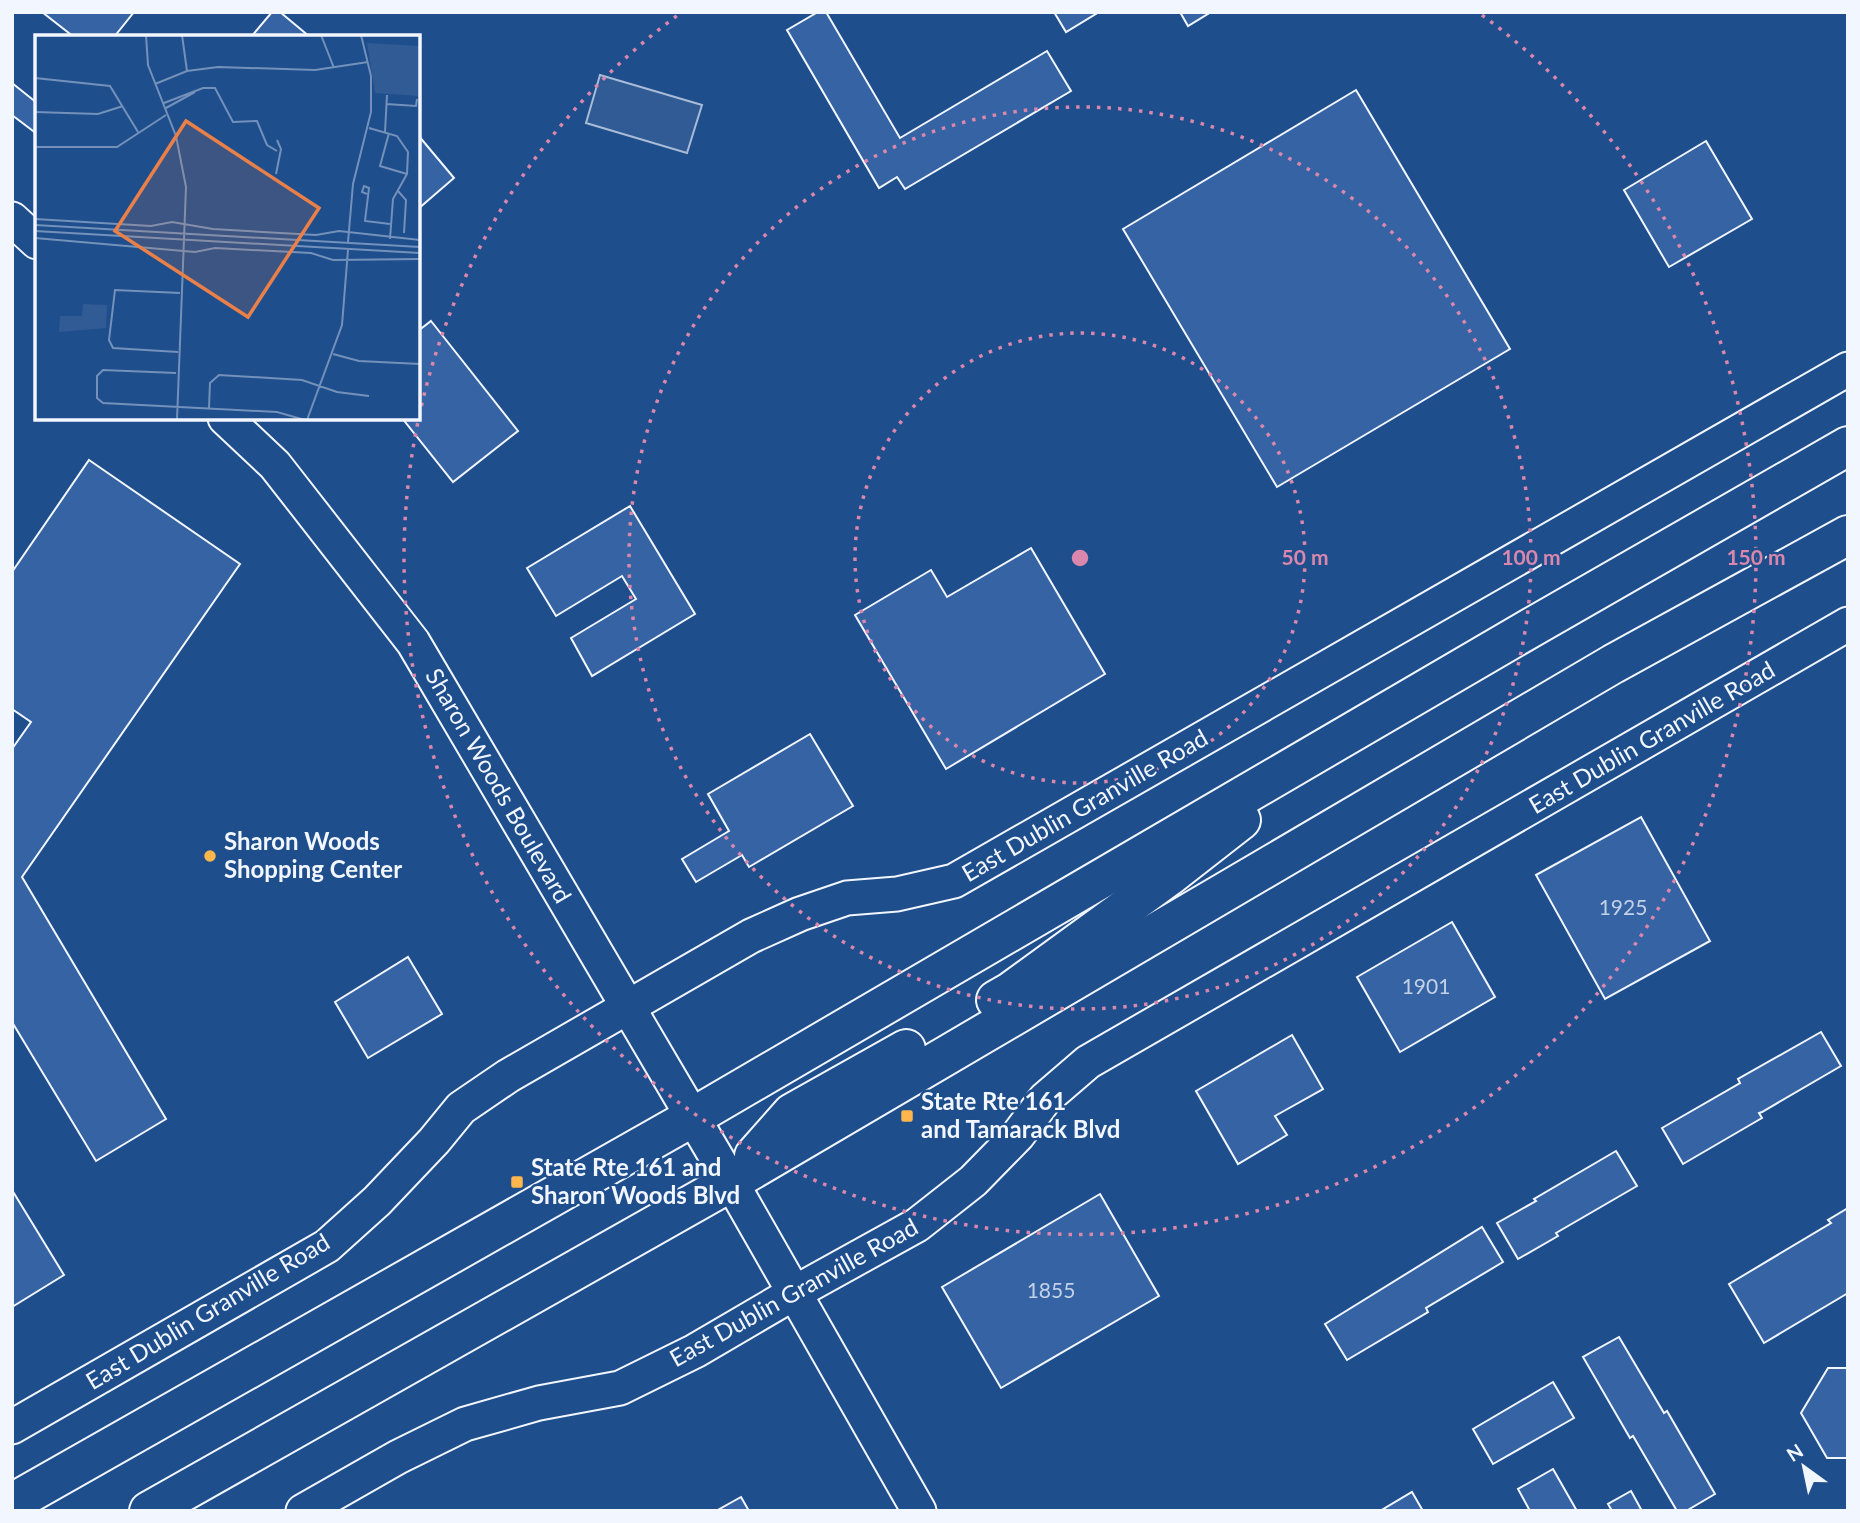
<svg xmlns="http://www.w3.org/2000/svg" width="1860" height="1523" font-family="Lato,sans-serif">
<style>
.built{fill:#305b95;stroke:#a8bbd7;stroke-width:2}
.building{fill:#3563a3;stroke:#f2f6ff;stroke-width:2}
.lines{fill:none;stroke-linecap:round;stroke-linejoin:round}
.minor-casing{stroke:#f2f6ff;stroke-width:37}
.major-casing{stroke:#f2f6ff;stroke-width:42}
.minor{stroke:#1f4e8c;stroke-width:33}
.major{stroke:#1f4e8c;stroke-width:38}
.ring{fill:none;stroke:#da87ad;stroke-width:3.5;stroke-dasharray:3.5 7}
.poi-dot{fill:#ffb74d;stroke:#1f4e8c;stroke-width:2.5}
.labels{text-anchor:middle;stroke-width:5;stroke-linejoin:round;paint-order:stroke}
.number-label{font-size:21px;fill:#c3d1e8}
.street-label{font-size:24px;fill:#f2f6ff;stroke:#1f4e8c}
.poi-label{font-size:24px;font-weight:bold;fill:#f2f6ff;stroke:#1f4e8c;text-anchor:start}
.inset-road{fill:none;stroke:#7391ba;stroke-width:2}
.view{fill:#ea8049;fill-opacity:0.15;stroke:#ea8049;stroke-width:3.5}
.inset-edge{fill:none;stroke:#f2f6ff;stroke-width:3.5}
.centre{fill:#da87ad;stroke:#1f4e8c;stroke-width:3.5}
.ring-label{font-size:21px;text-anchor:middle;font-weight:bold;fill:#da87ad;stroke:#1f4e8c;stroke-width:5;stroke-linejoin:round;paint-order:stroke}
</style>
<rect width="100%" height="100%" fill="#1f4e8c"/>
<polygon class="built" points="600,75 702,105 687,153 586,123"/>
<g class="building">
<polygon points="42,12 134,12 114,37 74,37"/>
<polygon points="272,12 280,12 310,37 251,37"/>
<polygon points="818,12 826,12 900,138 1047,51 1071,91 905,189 897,177 879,188 787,30"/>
<polygon points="1054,12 1099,12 1066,32"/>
<polygon points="1180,12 1211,12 1188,26"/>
<polygon points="12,83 37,103 37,134 12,115"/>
<polygon points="1356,90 1510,349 1277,487 1123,229"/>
<polygon points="418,135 454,178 418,209"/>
<polygon points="1706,141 1752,219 1669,267 1624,190"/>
<polygon points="431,321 518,431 453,482 402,418 418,418 418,331"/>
<polygon points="89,460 240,564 22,877 166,1119 96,1161 12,1022 12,749 31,722 12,709 12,572"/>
<polygon points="630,506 695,614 592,676 571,638 636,599 622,576 556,616 527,568"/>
<polygon points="1031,548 1105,674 946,769 855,615 931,570 947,597"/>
<polygon points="810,734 853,806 749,867 742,855 696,882 682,859 729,831 708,794"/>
<polygon points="1641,817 1710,941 1605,999 1536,875"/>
<polygon points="1452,922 1495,997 1400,1052 1357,977"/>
<polygon points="408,957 442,1014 368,1058 335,1002"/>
<polygon points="1821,1032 1841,1066 1762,1112 1759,1113 1762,1118 1683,1164 1662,1128 1740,1083 1738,1079"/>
<polygon points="1292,1035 1323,1089 1275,1116 1287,1135 1238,1164 1196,1091"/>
<polygon points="1616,1151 1637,1186 1556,1233 1558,1236 1518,1259 1497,1223 1536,1201 1534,1199"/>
<polygon points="12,1190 64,1275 12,1307"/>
<polygon points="1100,1194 1159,1296 1001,1388 942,1287"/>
<polygon points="1848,1208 1848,1293 1764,1343 1729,1284 1831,1223 1828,1220"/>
<polygon points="1482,1227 1503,1262 1426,1308 1428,1312 1347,1360 1325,1324"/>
<polygon points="1619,1337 1664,1413 1667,1411 1715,1494 1686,1511 1677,1511 1633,1436 1630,1438 1583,1357"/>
<polygon points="1828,1368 1848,1368 1848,1458 1827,1458 1801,1413"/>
<polygon points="1553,1382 1574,1418 1493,1464 1473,1429"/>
<polygon points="1553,1469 1577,1511 1530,1511 1518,1489"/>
<polygon points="1631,1491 1642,1511 1612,1511 1608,1504"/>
<polygon points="1412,1492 1423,1511 1380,1511"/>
<polygon points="741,1497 749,1511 716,1511"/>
</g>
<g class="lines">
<g class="minor-casing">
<g id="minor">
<polyline points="12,219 37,242"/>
<polyline points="225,418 275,465 413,642 731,1182 919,1511"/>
<polyline points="12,1427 327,1246 377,1201 434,1141 461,1108 508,1076 751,936 800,914 847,898 897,894 954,881 1848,369"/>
<polyline points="303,1511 398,1457 465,1424 539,1403 620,1388 695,1351 794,1293 917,1225 973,1181 1018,1135 1045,1099 1088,1062 1848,624"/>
</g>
</g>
<g class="major-casing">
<g id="major">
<polyline points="996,1000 1010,992 1168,877 1241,820"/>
<polyline points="754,1156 792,1113 906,1049"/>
<polyline points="12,1503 693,1117 1534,626 1848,446"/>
<polyline points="149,1511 731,1182 1613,664 1848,535"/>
</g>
</g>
<use href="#minor" class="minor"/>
<use href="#major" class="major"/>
</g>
<g class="ring">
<circle cx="1080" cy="558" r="225"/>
<circle cx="1080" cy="558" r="451"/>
<path d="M1482 15A676 676 0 1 1 678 15"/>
</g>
<g class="poi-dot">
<circle cx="210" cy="856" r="7"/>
<rect x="900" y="1109" width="14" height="14" rx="3.5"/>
<rect x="510" y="1175" width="14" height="14" rx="3.5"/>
</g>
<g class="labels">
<g class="number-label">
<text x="1623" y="915">1925</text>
<text x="1426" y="994">1901</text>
<text x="1051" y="1298">1855</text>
</g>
<g class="street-label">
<text transform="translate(1652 738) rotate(-30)" y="8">East Dublin Granville Road</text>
<text transform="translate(498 786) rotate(60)" y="8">Sharon Woods Boulevard</text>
<text transform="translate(1085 806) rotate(-30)" y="8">East Dublin Granville Road</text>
<text transform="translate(794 1293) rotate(-29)" y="8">East Dublin Granville Road</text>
<text transform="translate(208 1312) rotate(-31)" y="8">East Dublin Granville Road</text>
</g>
<g class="poi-label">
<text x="224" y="850">Sharon Woods<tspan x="224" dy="28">Shopping Center</tspan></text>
<text x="921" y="1110">State Rte 161<tspan x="921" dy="28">and Tamarack Blvd</tspan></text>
<text x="531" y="1176">State Rte 161 and<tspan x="531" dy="28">Sharon Woods Blvd</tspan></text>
</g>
</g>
<g transform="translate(35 35)">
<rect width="385" height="385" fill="#1f4e8c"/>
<path d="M332 8 385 11V61L340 58ZM48 269 72 270 71 293 24 297 25 281H47Z" fill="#305b95"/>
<path class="inset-road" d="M111 0 113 30 141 101 151 152 142 385M147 0 152 36M286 0 299 33M0 43 75 51 103 97M120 49 152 36 183 32 280 35 333 27M129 68 168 53H180L198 87 222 86 232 110 242 116M351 69 381 71 382 64M131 73 160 57M0 77 63 79 88 71M334 93 362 101 373 117 372 139 358 164 355 204M350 97 352 60M354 98 345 131 372 139M0 112H82L131 80M241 139 246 114 242 105M363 156 371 165 369 198M332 159 327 157 329 151 334 153 330 186 355 189M0 184 116 191 137 187 178 194 281 200 304 196 385 205M0 190 385 212M0 196 385 218M0 203 160 217 180 213 276 218 298 225 385 224M313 207 318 149 336 77V41L326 0M143 317 78 313 74 305 80 255 145 258M298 319 324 326 385 329M141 338 68 335 62 341V363L68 368 242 377 270 385M174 373 175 348 184 340 267 345 302 357 334 361M272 385 307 290 313 215"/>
<path class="view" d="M151 86 284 173 213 282 80 196Z"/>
<rect width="385" height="385" class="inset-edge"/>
</g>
<circle cx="1080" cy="558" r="10" class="centre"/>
<g class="ring-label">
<text x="1305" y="565">50 m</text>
<text x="1531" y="565">100 m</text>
<text x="1756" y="565">150 m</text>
</g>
<rect width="1860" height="1523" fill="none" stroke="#f2f6ff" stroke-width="28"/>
<g transform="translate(1804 1467) rotate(327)" stroke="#1f4e8c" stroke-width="5" paint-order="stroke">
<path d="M0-5L12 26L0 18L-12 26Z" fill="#f2f6ff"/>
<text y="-10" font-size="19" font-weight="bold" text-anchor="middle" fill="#f2f6ff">N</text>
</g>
</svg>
